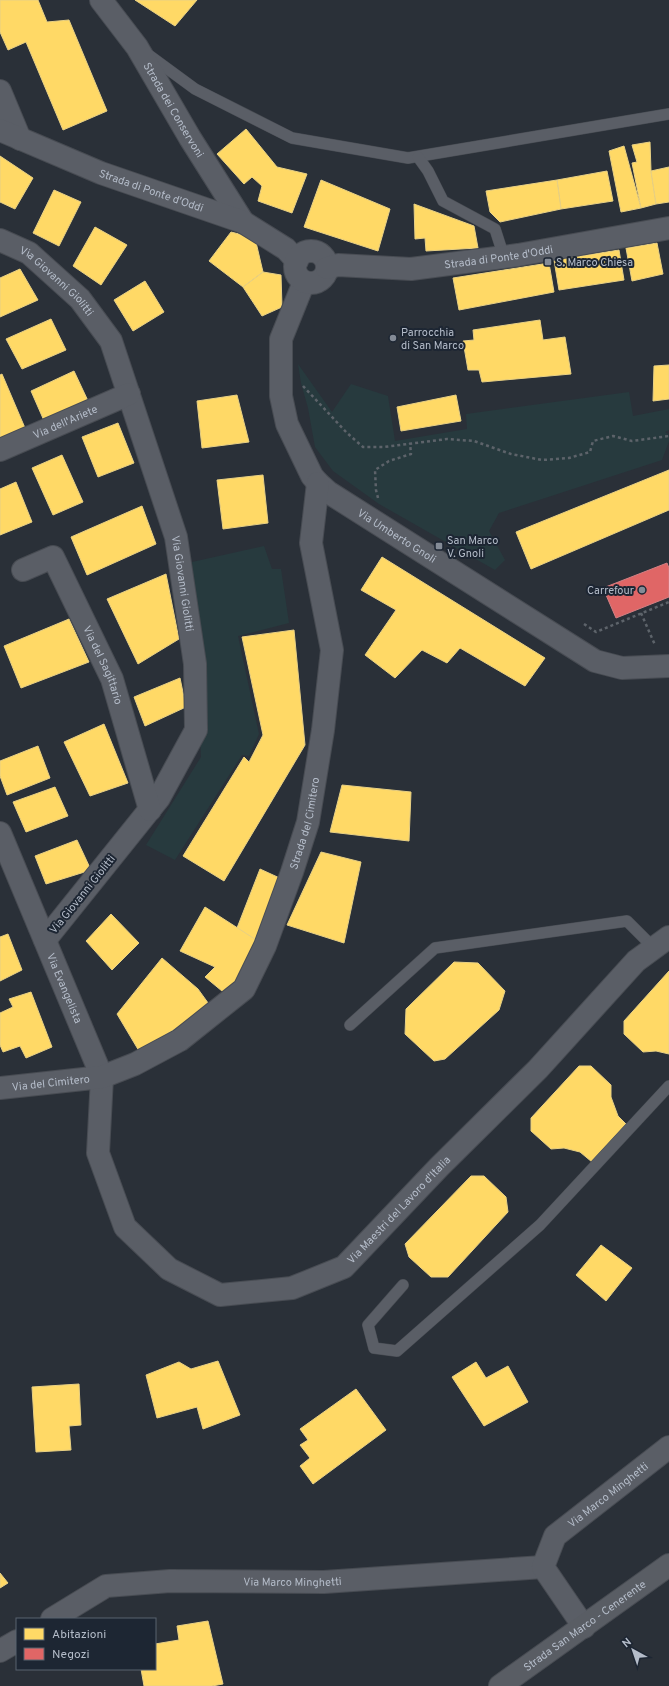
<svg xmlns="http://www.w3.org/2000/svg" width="669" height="1686" font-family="Overpass,sans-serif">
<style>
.green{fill:#273a3e}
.homes{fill:#ffd966;stroke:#e8d084}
.shops{fill:#e06666;stroke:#d38084}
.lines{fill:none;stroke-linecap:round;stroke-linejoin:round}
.service-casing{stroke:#484c53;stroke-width:12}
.minor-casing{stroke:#484c53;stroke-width:24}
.tertiary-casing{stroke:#484c53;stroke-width:24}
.secondary-casing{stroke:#484c53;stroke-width:24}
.path{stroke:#5d636a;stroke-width:2.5;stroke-dasharray:3 3;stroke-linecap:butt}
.service{stroke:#5a5e66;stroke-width:11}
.minor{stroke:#5a5e66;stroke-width:22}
.tertiary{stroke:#5a5e66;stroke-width:22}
.secondary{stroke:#595d64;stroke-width:22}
.poi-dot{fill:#848b96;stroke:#1d2633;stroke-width:1.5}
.labels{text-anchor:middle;stroke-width:4;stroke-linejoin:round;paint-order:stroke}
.street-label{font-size:11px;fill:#b4bcc9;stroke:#1d2633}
.poi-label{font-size:11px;fill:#b4bcc9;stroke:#1d2633;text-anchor:start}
</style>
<rect width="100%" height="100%" fill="#2a3038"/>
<g class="green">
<polygon points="298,364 332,412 351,384 388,396 395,441 467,429 466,414 629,392 633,416 669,409 669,430 665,432 669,435 669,441 662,460 499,513 489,531 505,560 495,570 379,504 333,471 315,447 308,408 301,383"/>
<polygon points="264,546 272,569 281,569 289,623 238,636 259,734 249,756 242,755 175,860 146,845 201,757 192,562"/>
</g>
<g class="homes">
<polygon points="0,0 38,0 47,22 69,20 107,111 63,130 26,42 8,50 0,32"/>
<polygon points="135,0 197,0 175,26"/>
<polygon points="246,129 277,167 307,174 292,213 258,201 262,186 252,177 244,184 217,154"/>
<polygon points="650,142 651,171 656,204 641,208 632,163 637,162 632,145"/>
<polygon points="624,146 641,208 621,212 609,151"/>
<polygon points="0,156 33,178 15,209 0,202"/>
<polygon points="669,167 669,202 656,204 651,171"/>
<polygon points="607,171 613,201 561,209 557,180"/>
<polygon points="321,180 390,209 378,251 304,227"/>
<polygon points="557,180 561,209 500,222 490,212 486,191"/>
<polygon points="54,190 81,202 59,246 33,233"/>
<polygon points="414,204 474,226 478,248 426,251 425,238 415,239"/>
<polygon points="95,227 127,245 101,285 73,266"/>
<polygon points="231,232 255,238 263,272 243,287 209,261"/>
<polygon points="657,243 663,274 632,281 626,248"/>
<polygon points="619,250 624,280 559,290 554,260"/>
<polygon points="549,263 554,292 459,310 453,278"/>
<polygon points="20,269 38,300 0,317 0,278"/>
<polygon points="263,272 281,275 282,307 262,316 243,287"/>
<polygon points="145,281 164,312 133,331 114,300"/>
<polygon points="51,319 66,350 22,369 6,339"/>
<polygon points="540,320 543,340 565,337 571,374 482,382 479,370 468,370 463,341 474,340 473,330"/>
<polygon points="669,365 669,399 653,401 654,366"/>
<polygon points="74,371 89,403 45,423 31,391"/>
<polygon points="2,374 28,435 0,446 0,375"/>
<polygon points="237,395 249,442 202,448 197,401"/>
<polygon points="456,395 461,421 401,431 397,407"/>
<polygon points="118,423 134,463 98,477 82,437"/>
<polygon points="62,455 83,502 53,515 32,468"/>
<polygon points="669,470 669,510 531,569 516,532"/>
<polygon points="263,475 268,523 223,529 217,480"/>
<polygon points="16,482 32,522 0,535 0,489"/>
<polygon points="142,506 156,544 87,575 71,537"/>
<polygon points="382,557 545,658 525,686 460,648 447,663 422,650 395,678 365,655 396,610 361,590"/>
<polygon points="166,574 179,639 138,664 107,599"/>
<polygon points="69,619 89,662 21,688 4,646"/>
<polygon points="294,630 305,745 224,881 183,856 244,757 249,762 263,735 242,637"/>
<polygon points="180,678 186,707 145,726 134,697"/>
<polygon points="104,724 128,783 90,796 64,742"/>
<polygon points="38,746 50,778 7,795 0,776 0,761"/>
<polygon points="342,785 411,792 409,841 330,832"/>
<polygon points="55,787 68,816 26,832 13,802"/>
<polygon points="77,840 91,870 46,884 35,856"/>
<polygon points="321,852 361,862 344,943 287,925"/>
<polygon points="260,869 284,880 255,940 237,928"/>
<polygon points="205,907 261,943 228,996 205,977 215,967 180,951"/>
<polygon points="111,914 139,943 112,970 86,941"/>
<polygon points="8,934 22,970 0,981 0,937"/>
<polygon points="162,958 198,989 211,1007 139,1051 117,1014"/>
<polygon points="454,962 478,963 505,991 499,1010 445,1059 434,1061 405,1034 406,1009"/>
<polygon points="669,971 669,1054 656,1051 643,1052 624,1034 624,1021"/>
<polygon points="31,992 52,1047 26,1058 20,1046 3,1052 0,1045 0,1013 13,1007 9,999"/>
<polygon points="579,1066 591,1066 611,1085 611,1097 618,1116 626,1124 592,1162 580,1152 564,1148 551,1149 531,1131 531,1118"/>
<polygon points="471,1176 484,1176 506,1197 508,1212 448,1277 431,1277 409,1257 405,1244"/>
<polygon points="601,1245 632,1268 606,1301 576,1275"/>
<polygon points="218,1361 240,1415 203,1429 197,1407 157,1418 146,1375 179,1362 191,1369"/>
<polygon points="476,1362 486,1378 508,1366 528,1402 484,1426 452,1377"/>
<polygon points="79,1384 81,1425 69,1426 71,1450 36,1452 32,1387"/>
<polygon points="356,1389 386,1430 313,1484 300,1466 310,1458 300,1445 308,1440 300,1429"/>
<polygon points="0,1573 8,1583 0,1588"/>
<polygon points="208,1621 223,1684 212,1686 144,1686 141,1669 155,1669 155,1644 179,1640 177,1626"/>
</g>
<polygon class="shops" points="667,563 669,568 669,597 616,618 603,588"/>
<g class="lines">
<g class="service-casing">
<g id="service">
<polyline points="146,53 195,89 292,138 408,158 669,114"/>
<polyline points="418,157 428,171 443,201 495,229 504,257"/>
<polyline points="350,1025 435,948 627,921 654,948"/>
<polyline points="403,1285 368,1325 374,1348 397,1351 540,1225 669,1086"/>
</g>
</g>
<g class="minor-casing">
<g id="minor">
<polyline points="0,91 20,139"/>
<path id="s1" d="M0 240 29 253 80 299 111 341 176 537 195 664 196 730 159 798 45 940"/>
<path id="s2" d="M304 282 281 339V396L287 424 312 476 318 483 328 492 595 661 622 668 669 666"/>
<path id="s3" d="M0 450 129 394"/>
<path id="s4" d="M23 570 53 557 112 679 150 810"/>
<path id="s5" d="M0 833 102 1077 98 1153 125 1227 169 1269 220 1295 292 1288 344 1267 439 1167 538 1069 636 961 669 937"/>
<path id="s6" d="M0 1088 102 1077 135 1064 180 1040 244 989 265 946 292 872 308 822 323 730 332 650 311 543 318 483"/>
<path id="s7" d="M52 1619 106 1586 170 1581 324 1582 543 1567"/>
<path id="s8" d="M584 1627 543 1567 555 1536 669 1447"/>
<polyline points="0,1651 17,1641"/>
</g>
</g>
<g class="tertiary-casing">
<g id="tertiary">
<path id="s9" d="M101 0 137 47 190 138 243 222"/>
<path id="s10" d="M0 130 101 173 243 222 286 249 297 261"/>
<circle cx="311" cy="267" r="16"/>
<path id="s11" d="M327 268 338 265 411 269 518 255 669 228"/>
</g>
</g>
<g class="secondary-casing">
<g id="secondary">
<path id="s12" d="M500 1686 669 1565"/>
</g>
</g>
<g class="path">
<polyline points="303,386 347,433 363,447 384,447 447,439 474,441 511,454 542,460 569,458 590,452 593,441 613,436 632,441 669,436"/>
<polyline points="378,498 376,490 375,470 389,461 411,454 410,443"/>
<polyline points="641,613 655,645"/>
<polyline points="584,624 596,632 669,602"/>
</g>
<use href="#service" class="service"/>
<use href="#minor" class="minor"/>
<use href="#tertiary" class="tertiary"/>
<use href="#secondary" class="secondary"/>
</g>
<g class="poi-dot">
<rect x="544" y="258" width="8" height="8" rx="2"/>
<circle cx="393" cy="338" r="4"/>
<rect x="435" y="542" width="8" height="8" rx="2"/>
<circle cx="642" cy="590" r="4"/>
</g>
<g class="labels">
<g class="street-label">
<text dy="4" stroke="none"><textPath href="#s9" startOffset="132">Strada dei Conservoni</textPath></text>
<text dy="4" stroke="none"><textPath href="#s10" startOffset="163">Strada di Ponte d'Oddi</textPath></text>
<text dy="4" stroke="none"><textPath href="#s11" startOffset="173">Strada di Ponte d'Oddi</textPath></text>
<text dy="4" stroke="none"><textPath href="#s1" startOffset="71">Via Giovanni Giolitti</textPath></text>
<text dy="4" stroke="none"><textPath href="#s3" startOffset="71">Via dell'Ariete</textPath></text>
<text dy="4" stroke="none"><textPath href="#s2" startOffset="309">Via Umberto Gnoli</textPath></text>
<text dy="4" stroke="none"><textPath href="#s1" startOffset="406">Via Giovanni Giolitti</textPath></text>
<text dy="4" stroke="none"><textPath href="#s4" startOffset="152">Via del Sagittario</textPath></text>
<text dy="4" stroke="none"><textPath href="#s6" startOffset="448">Strada del Cimitero</textPath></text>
<text transform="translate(82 894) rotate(-51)" y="4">Via Giovanni Giolitti</text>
<text dy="4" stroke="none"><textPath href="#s5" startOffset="168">Via Evangelista</textPath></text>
<text dy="4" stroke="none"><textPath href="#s6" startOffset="51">Via del Cimitero</textPath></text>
<text dy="4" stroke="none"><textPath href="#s5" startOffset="745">Via Maestri del Lavoro d'Italia</textPath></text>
<text dy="4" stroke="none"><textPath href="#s8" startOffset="173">Via Marco Minghetti</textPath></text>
<text dy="4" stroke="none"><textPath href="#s7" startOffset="250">Via Marco Minghetti</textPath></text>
<text dy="4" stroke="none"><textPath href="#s12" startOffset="104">Strada San Marco - Cenerente</textPath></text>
</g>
<g class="poi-label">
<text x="556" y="266">S. Marco Chiesa</text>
<text x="401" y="336">Parrocchia<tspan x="401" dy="13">di San Marco</tspan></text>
<text x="447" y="544">San Marco<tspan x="447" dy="13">V. Gnoli</tspan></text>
<text x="634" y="594" text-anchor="end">Carrefour</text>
</g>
</g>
<rect x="16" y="1618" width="140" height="52" fill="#1d2633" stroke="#59626f"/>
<rect x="24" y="1628" width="20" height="12" fill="#ffd966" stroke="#59626f"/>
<text x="52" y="1638" font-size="12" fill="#b4bcc9">Abitazioni</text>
<rect x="24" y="1648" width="20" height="12" fill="#e06666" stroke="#59626f"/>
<text x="52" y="1658" font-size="12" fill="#b4bcc9">Negozi</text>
<g transform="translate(633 1650) rotate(320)" stroke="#1d2633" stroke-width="3" paint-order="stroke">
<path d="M0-3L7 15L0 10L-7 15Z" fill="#b4bcc9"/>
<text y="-6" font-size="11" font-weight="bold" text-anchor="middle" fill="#b4bcc9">N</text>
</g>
</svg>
